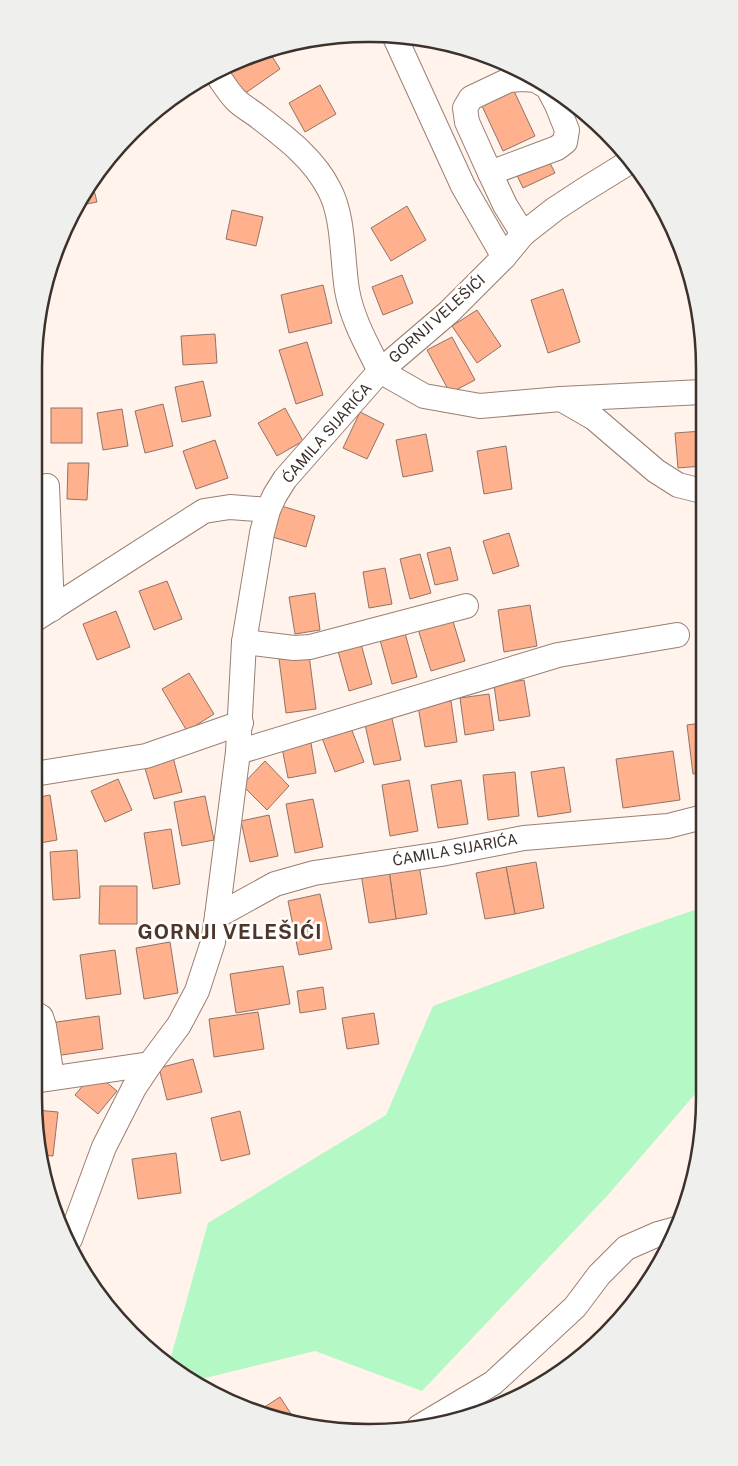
<svg xmlns="http://www.w3.org/2000/svg" width="738" height="1466" font-family="'Public Sans',sans-serif">
<style>
.green{fill:#b4f8c6}
.building{fill:#ffb08c;stroke:#907468}
.lines{fill:none;stroke-linecap:round;stroke-linejoin:round}
.minor-casing{stroke:#9a7f71;stroke-width:26}
.minor{stroke:#fff;stroke-width:24}
.labels{text-anchor:middle;stroke-width:5;stroke-linejoin:round;paint-order:stroke}
.street-label{font-size:15px;fill:#3c312b;stroke:#fff}
.district-label{font-size:20px;font-weight:bold;letter-spacing:1px;fill:#4e372a;stroke:#fff}
.rim{fill:none;stroke:#3c312b;stroke-width:2.5}
</style>
<rect width="100%" height="100%" fill="#fff3ec"/>
<polygon class="green" points="703,907 703,1085 607,1196 422,1391 315,1351 193,1381 169,1364 208,1223 386,1115 433,1006 631,932"/>
<g class="building">
<polygon points="304,42 287,52 284,46"/>
<polygon points="268,50 280,69 244,94 227,67 261,52"/>
<polygon points="320,85 336,114 305,132 289,103"/>
<polygon points="514,91 535,136 503,151 482,106"/>
<polygon points="546,155 555,173 523,188 515,171"/>
<polygon points="92,182 97,202 77,206"/>
<polygon points="407,206 426,240 391,261 371,228"/>
<polygon points="232,210 263,217 256,246 226,239"/>
<polygon points="402,275 413,303 383,315 372,287"/>
<polygon points="323,285 332,323 289,333 281,295"/>
<polygon points="563,289 580,342 548,353 531,300"/>
<polygon points="477,310 501,346 477,363 452,326"/>
<polygon points="215,334 217,363 183,365 181,336"/>
<polygon points="452,337 475,380 450,393 427,350"/>
<polygon points="307,342 323,395 296,404 279,350"/>
<polygon points="203,381 211,416 182,422 175,387"/>
<polygon points="163,404 173,446 145,453 135,411"/>
<rect x="51" y="408" width="31" height="35"/>
<polygon points="285,408 303,441 277,456 258,423"/>
<polygon points="122,409 128,446 103,450 97,413"/>
<polygon points="360,412 384,424 367,459 343,448"/>
<polygon points="702,431 702,466 678,468 675,433"/>
<polygon points="426,434 433,471 403,477 396,440"/>
<polygon points="215,440 228,478 196,489 183,451"/>
<polygon points="506,446 512,489 484,494 477,451"/>
<polygon points="68,463 89,463 87,500 67,499"/>
<polygon points="278,505 315,516 306,547 269,536"/>
<polygon points="509,533 519,566 493,574 483,541"/>
<polygon points="450,547 458,580 435,585 427,553"/>
<polygon points="420,554 431,593 410,599 400,559"/>
<polygon points="385,568 392,604 369,608 363,572"/>
<polygon points="167,581 182,619 154,630 139,591"/>
<polygon points="315,593 320,630 295,634 289,597"/>
<polygon points="530,605 537,646 504,652 498,610"/>
<polygon points="116,611 130,647 97,660 83,624"/>
<polygon points="452,618 465,661 431,671 418,629"/>
<polygon points="405,633 417,677 392,684 380,640"/>
<polygon points="361,644 372,684 349,691 338,651"/>
<polygon points="309,655 316,709 286,713 279,659"/>
<polygon points="189,673 214,714 187,731 162,689"/>
<polygon points="524,680 530,716 499,721 494,685"/>
<polygon points="489,694 494,730 465,735 460,698"/>
<polygon points="451,701 457,742 425,747 418,706"/>
<polygon points="391,714 401,760 374,765 364,720"/>
<polygon points="702,723 703,773 693,774 687,725"/>
<polygon points="351,728 364,762 335,772 322,738"/>
<polygon points="311,743 316,773 288,778 282,748"/>
<polygon points="673,751 680,800 623,808 616,759"/>
<polygon points="173,757 182,792 154,799 144,765"/>
<polygon points="265,761 289,786 267,810 242,785"/>
<polygon points="564,767 571,812 538,817 531,772"/>
<polygon points="515,772 519,816 488,820 483,775"/>
<polygon points="118,779 132,810 105,822 91,791"/>
<polygon points="409,780 418,831 390,836 382,785"/>
<polygon points="461,780 468,824 438,828 431,785"/>
<polygon points="50,795 57,840 34,844 34,798"/>
<polygon points="205,796 214,840 182,846 174,802"/>
<polygon points="313,799 323,847 295,853 286,804"/>
<polygon points="269,815 278,856 250,862 241,821"/>
<polygon points="171,829 180,884 153,889 144,833"/>
<polygon points="77,850 80,898 53,900 50,852"/>
<polygon points="536,862 544,908 515,914 506,867"/>
<polygon points="419,865 427,914 396,919 389,870"/>
<polygon points="506,867 515,914 485,919 476,873"/>
<polygon points="389,870 396,919 369,923 361,874"/>
<polygon points="100,886 137,886 137,924 99,924"/>
<polygon points="320,894 332,949 299,955 288,901"/>
<polygon points="170,942 178,993 144,999 136,948"/>
<polygon points="115,950 121,994 86,999 80,955"/>
<polygon points="283,966 290,1004 236,1013 230,974"/>
<polygon points="323,987 326,1009 300,1013 297,991"/>
<polygon points="258,1012 264,1049 214,1057 209,1019"/>
<polygon points="374,1013 379,1044 347,1049 342,1018"/>
<polygon points="99,1016 103,1049 55,1056 50,1023"/>
<polygon points="193,1059 202,1092 167,1100 159,1068"/>
<polygon points="94,1072 117,1091 98,1114 75,1095"/>
<polygon points="36,1110 58,1112 53,1156 43,1155"/>
<polygon points="240,1111 250,1154 221,1161 211,1118"/>
<polygon points="176,1153 181,1193 138,1199 132,1159"/>
<polygon points="101,1296 111,1297 110,1308 103,1301"/>
<polygon points="280,1397 297,1423 260,1410"/>
</g>
<g class="lines">
<g class="minor-casing">
<g id="minor">
<polyline points="394,35 463,186 504,257"/>
<path d="M215 72C222 81 228 92 236 100 243 107 253 112 260 118 287 139 314 159 329 189 344 216 342 259 347 290 352 319 367 345 380 371"/>
<polyline points="490,173 557,148 565,142 567,130 557,105 548,88"/>
<polyline points="523,234 505,205 490,173 467,122 465,108 471,98 509,80 523,79 536,80 542,84"/>
<polyline points="380,371 424,396 480,406 561,399 702,392"/>
<polyline points="561,399 594,418 656,471 678,485 702,491"/>
<polyline points="47,486 52,609"/>
<polyline points="34,620 204,511 230,507 268,510"/>
<polyline points="244,642 294,648 310,647 466,606"/>
<polyline points="238,752 558,655 677,635"/>
<polyline points="34,774 146,756 241,723"/>
<polyline points="217,916 275,884 314,873 441,854 524,838 668,826 703,817"/>
<polyline points="34,1013 41,1017 44,1026 52,1078"/>
<polyline points="34,1081 150,1064"/>
<polyline points="70,1239 104,1147 134,1088 150,1064 179,1025 197,991 213,942 217,916 238,752 244,642 262,533 268,510 275,495 285,479 380,371 449,312 504,257 523,234 555,209 584,190 631,161"/>
<polyline points="419,1427 493,1383 575,1307 599,1275 626,1248 658,1234 676,1229"/>
</g>
</g>
<use href="#minor" class="minor"/>
</g>
<g class="labels">
<g class="street-label">
<text transform="translate(437 319) rotate(-42)" y="5">GORNJI VELEŠIĆI</text>
<text transform="translate(327 433) rotate(-49)" y="5">ĆAMILA SIJARIĆA</text>
<text transform="translate(455 850) rotate(-10)" y="5">ĆAMILA SIJARIĆA</text>
</g>
<g class="district-label">
<text x="230" y="939">GORNJI VELEŠIĆI</text>
</g>
</g>
<path d="M0 0H738V1466H0ZM368 42H370A326 326 0 0 1 696 368V1098A326 326 0 0 1 370 1424H368A326 326 0 0 1 42 1098V368A326 326 0 0 1 368 42Z" fill="#efefee" fill-rule="evenodd"/>
<path class="rim" d="M368 42H370A326 326 0 0 1 696 368V1098A326 326 0 0 1 370 1424H368A326 326 0 0 1 42 1098V368A326 326 0 0 1 368 42Z"/>
</svg>
